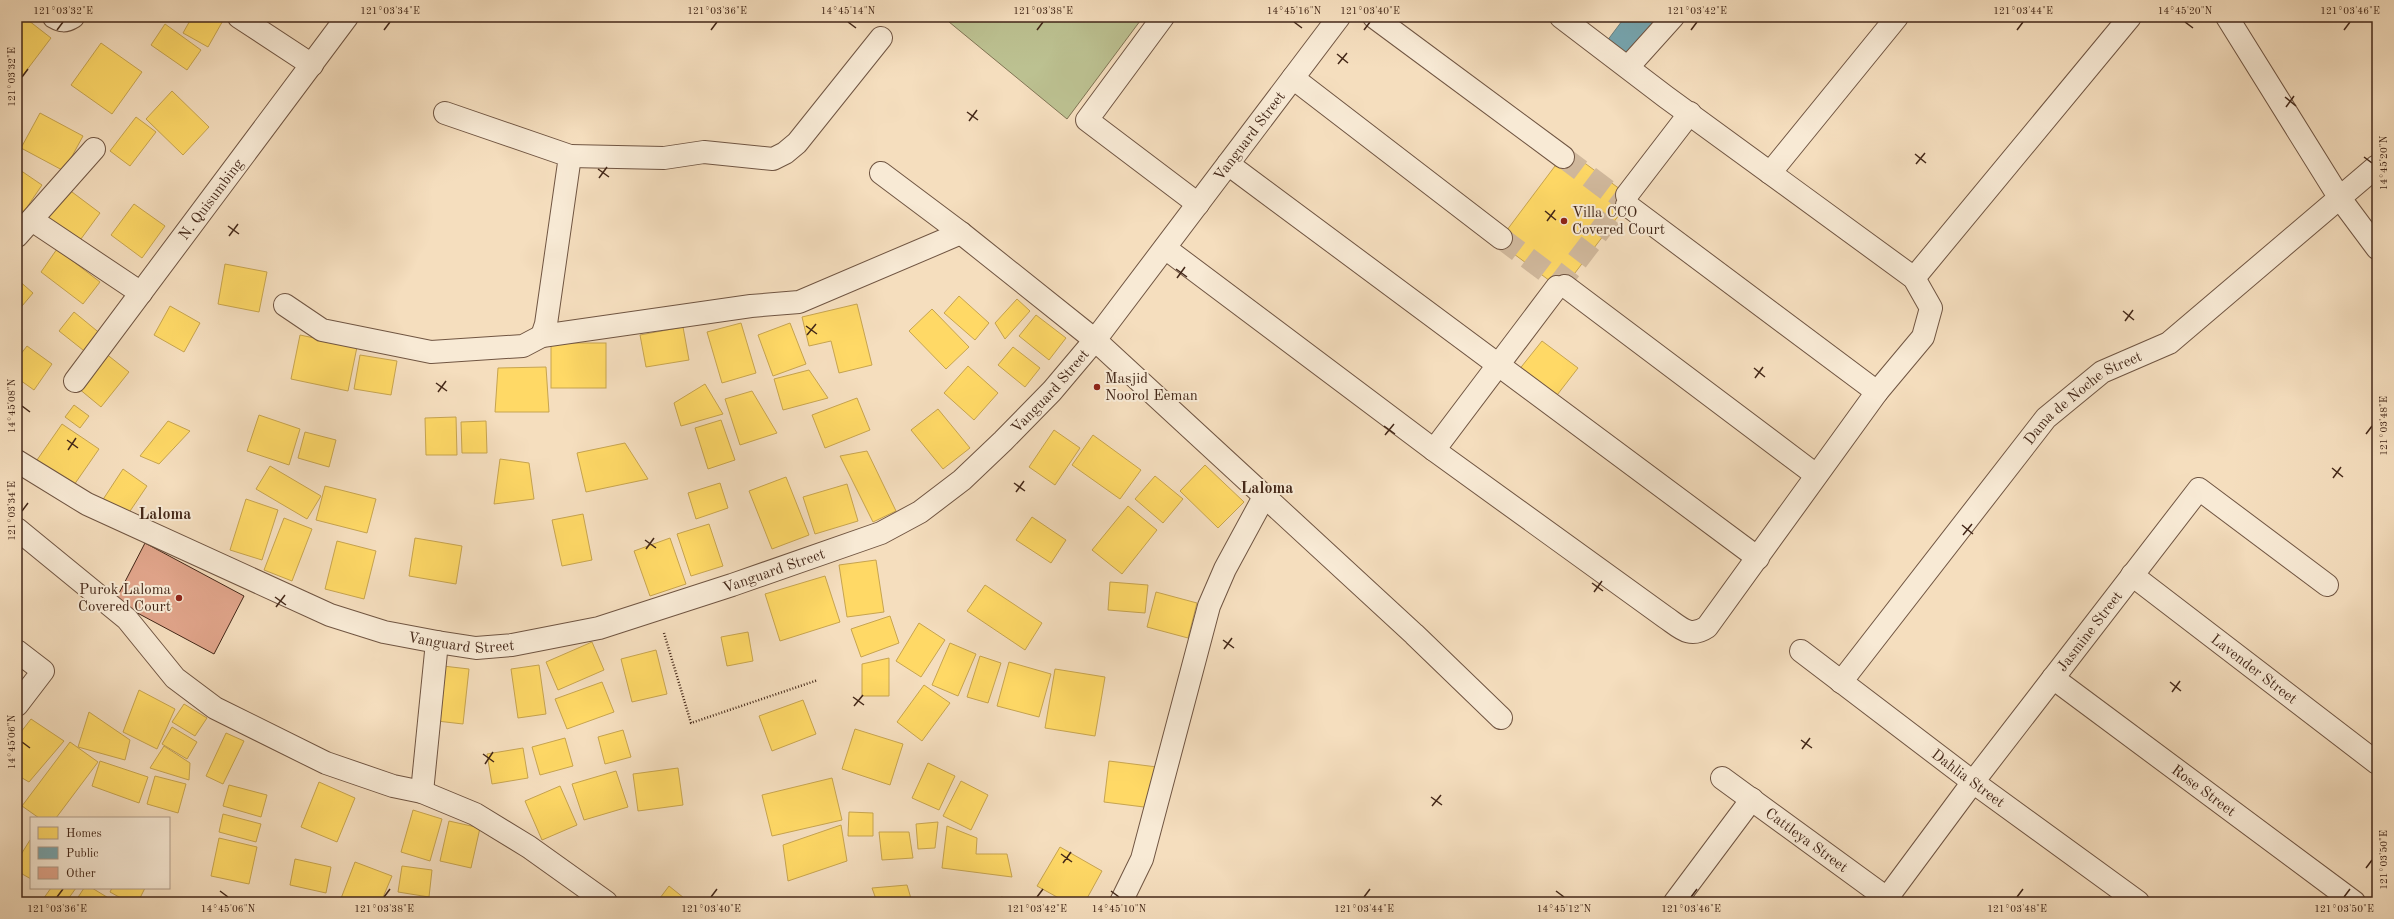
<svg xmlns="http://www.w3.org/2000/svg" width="2394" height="919" font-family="'Old Standard TT',serif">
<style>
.green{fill:#bcc191;stroke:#807454}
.homes{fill:#ffd966;stroke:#c7a44f}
.public{fill:#76a5af;stroke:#677f82}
.building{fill:#e1a58b;stroke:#432718}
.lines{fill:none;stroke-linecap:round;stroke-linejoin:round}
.minor-tunnel{stroke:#d1b99d;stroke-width:22;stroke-dasharray:22 11;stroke-linecap:butt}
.minor-casing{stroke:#705542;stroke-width:24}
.path{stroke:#432718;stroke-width:2.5;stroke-dasharray:1 2;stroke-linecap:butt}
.minor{stroke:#f8ead5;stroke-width:22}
.ticks{fill:none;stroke:#432718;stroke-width:1.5}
.poi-dot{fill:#8f2418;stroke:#f8ead5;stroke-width:1.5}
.labels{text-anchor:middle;stroke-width:4;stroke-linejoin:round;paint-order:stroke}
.street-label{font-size:15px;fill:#432718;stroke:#f8ead5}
.poi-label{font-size:15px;fill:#432718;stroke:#f8ead5;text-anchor:start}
.neighbourhood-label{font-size:16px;font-weight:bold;fill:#432718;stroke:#f8ead5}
.neatline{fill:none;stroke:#432718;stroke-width:1.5}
.ticks-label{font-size:10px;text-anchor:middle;fill:#432718}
</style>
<rect width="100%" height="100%" fill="#f5debe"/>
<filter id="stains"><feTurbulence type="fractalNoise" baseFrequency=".005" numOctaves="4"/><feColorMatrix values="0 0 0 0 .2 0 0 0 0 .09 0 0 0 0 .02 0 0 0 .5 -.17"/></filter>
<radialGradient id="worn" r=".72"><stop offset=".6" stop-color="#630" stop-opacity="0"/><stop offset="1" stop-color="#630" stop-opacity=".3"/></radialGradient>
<polygon class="green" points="943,17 1143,17 1067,119"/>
<g class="homes">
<polygon points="17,17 24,17 51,38 17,83"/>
<polygon points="192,17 225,17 208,47 183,33"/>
<polygon points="165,24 201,50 187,70 151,45"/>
<polygon points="101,43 142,72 112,114 71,85"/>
<polygon points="172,91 209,127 183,155 146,119"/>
<polygon points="40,113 83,136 64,171 21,148"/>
<polygon points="136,117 156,132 130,166 110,151"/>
<polygon points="1567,150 1632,198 1562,290 1498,242"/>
<polygon points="17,168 42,185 17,222"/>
<polygon points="68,189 100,213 78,243 45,218"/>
<polygon points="134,204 165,226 142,258 111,235"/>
<polygon points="57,249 100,282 83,304 41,272"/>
<polygon points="225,264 267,272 259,312 218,304"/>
<polygon points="17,279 33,293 17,312"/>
<polygon points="959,296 989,323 975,340 944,313"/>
<polygon points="1017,299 1030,311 1005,339 995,323"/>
<polygon points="857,304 872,365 839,373 831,341 809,346 802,317"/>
<polygon points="170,306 200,323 184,352 154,335"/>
<polygon points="932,309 969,347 946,369 909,331"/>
<polygon points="74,312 102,335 88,354 59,331"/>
<polygon points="1036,315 1066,338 1049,360 1019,336"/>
<polygon points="741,323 756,373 722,383 707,332"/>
<polygon points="790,323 806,364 773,376 758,335"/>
<polygon points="683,327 689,360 646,367 640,335"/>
<polygon points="300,335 357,347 348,391 291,379"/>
<polygon points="1542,341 1578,368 1554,399 1518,371"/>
<rect x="551" y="343" width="55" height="45"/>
<polygon points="27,346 52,364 34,390 17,378 17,359"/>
<polygon points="1013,347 1040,368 1025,387 998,365"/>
<polygon points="105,353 129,372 101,407 78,388"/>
<polygon points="360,355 397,361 391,395 354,389"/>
<polygon points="968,366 998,393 974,420 944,393"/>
<polygon points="546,367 549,412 495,412 498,368"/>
<polygon points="809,370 828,398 783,410 774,379"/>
<polygon points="705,384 723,414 681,426 674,403"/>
<polygon points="752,391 777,433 740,445 725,399"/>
<polygon points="857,398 870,430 825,448 812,415"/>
<polygon points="74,405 89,416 80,428 65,417"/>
<polygon points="938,409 970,448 943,469 911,430"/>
<polygon points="259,415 300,429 289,465 247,451"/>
<polygon points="456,417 457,455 426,455 425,418"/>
<polygon points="721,420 735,460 708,469 695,428"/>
<polygon points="168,421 190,431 159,464 140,456"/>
<polygon points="486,421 487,453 462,453 461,422"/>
<polygon points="62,424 99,449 74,485 37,460"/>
<polygon points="1054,430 1080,448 1055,485 1029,467"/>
<polygon points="305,432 336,440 329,467 298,458"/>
<polygon points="1093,435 1141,470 1120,499 1072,465"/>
<polygon points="625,443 648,479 586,492 577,453"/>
<polygon points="867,451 896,511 873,522 840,456"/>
<polygon points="500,459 529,463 534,499 494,504"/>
<polygon points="1205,465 1244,502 1218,528 1180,491"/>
<polygon points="270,466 321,496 307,519 256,489"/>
<polygon points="123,469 147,486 126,517 102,501"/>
<polygon points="1155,476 1183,499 1163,523 1135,499"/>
<polygon points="786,477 809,535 772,549 749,491"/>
<polygon points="720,483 728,508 696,519 688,493"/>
<polygon points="847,484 858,521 815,534 803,497"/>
<polygon points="325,486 376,499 367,533 316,520"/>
<polygon points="246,499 278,510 262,560 230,550"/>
<polygon points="1128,506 1157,530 1122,574 1092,550"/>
<polygon points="583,514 592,560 562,566 552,520"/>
<polygon points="1032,517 1066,540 1051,563 1016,540"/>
<polygon points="284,518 312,529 292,581 264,570"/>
<polygon points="709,524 723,566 691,576 677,534"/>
<polygon points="415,538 462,546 456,584 409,576"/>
<polygon points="670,538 686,584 650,596 634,551"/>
<polygon points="337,541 376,551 364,599 325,589"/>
<polygon points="876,560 884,612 847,617 839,565"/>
<polygon points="825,576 840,622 780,641 765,594"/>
<polygon points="1110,582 1148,585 1145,613 1108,610"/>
<polygon points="985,585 1042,623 1025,650 967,611"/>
<polygon points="1156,592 1197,603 1188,638 1147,627"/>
<polygon points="890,616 899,643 861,657 851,629"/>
<polygon points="919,623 945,640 921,677 896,661"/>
<polygon points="748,632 753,661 727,666 721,637"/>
<polygon points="592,642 604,670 558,690 546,662"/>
<polygon points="950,643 976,654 958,696 932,685"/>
<polygon points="656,650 667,694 632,702 621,659"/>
<polygon points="980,656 1001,663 988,703 967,697"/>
<polygon points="889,658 889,696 862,696 862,664"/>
<polygon points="1009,662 1051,674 1039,717 997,706"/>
<polygon points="539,665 546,714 518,718 511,669"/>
<polygon points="443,666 469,669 463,724 437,721"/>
<polygon points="1055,669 1105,677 1095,736 1045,728"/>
<polygon points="602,682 614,712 567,729 555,699"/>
<polygon points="924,685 950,703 922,741 897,722"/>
<polygon points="139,690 175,709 157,749 123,732"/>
<polygon points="803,700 816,734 772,751 759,716"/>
<polygon points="184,704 207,718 195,736 172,722"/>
<polygon points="89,712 130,740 125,760 78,747"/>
<polygon points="31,719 64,741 29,782 17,775 17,737"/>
<polygon points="172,727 197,742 187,759 162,744"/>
<polygon points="855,729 903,744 890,785 842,769"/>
<polygon points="623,730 631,757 605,764 598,737"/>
<polygon points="226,733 244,741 223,784 206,776"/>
<polygon points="565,738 573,766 540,775 532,747"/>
<polygon points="70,742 98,762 56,818 39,818 22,806"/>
<polygon points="164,746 190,763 189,780 150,768"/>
<polygon points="523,748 528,778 492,784 487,754"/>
<polygon points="100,761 148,777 139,803 92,786"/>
<polygon points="1109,761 1157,767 1152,808 1104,802"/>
<polygon points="928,763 955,776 939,810 912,798"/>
<polygon points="678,768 683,805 638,811 633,774"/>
<polygon points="616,771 628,807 584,820 572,784"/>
<polygon points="155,776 186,784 178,813 147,804"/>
<polygon points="832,778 842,820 772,836 762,795"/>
<polygon points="961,781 988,795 971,830 943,816"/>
<polygon points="319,782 355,798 337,842 301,827"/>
<polygon points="229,785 267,795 261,817 223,806"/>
<polygon points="560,786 577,825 542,840 525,801"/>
<polygon points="413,810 442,819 430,861 401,852"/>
<polygon points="849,812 873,813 873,836 848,836"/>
<polygon points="223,814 261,824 256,842 219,832"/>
<polygon points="449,821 480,828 471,868 440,861"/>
<polygon points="938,822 935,848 918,849 916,824"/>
<polygon points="841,825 847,861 788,881 783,845"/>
<polygon points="947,826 977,838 976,854 1007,854 1012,877 942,868"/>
<polygon points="879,832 909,832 913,858 882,860"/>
<polygon points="219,838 257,847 249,884 211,876"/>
<polygon points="30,840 31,841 31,879 17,871 17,861"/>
<polygon points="1060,847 1102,871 1085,902 1066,902 1037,886"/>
<polygon points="295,859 331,867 326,893 290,885"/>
<polygon points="355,862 392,876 381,902 340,901"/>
<polygon points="402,866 432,870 429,897 398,892"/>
<polygon points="907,885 912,902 877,902 872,888"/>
<polygon points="669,886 689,902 657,902"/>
<polygon points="51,888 76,888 66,902 41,902"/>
<polygon points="84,888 92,888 115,902 75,902"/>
<polygon points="112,888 145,888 138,902 128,902 110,892"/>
<polygon points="1001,897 1025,902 1002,902"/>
</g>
<polygon class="public" points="1625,17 1652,17 1659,22 1628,63 1604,45"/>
<polygon class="building" points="145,543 244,596 214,654 115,601"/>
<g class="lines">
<g class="minor-tunnel">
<polyline points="1563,157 1627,205"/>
<polyline points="1501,238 1565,286"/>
<polyline points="1557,287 1627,195"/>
</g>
<g class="minor-casing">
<g id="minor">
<path d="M54 17C61 21 65 22 73 17"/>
<polyline points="239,17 312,65"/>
<polyline points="1163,17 1087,120 1198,204"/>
<polyline points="1374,17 1563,157"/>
<polyline points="2227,17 2339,197 2377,248"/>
<polyline points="1628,67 1673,17"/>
<polyline points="1293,78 1501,238"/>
<polyline points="445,113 570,156 546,324 542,336"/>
<polyline points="570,156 664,158 704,152 773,159 785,153 797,143 881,38"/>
<polyline points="1228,164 1758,558"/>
<polyline points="881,173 961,233 1095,340 1414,634 1501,718"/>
<polyline points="1770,173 1897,17"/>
<polyline points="1627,195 1690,113"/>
<polyline points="1627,205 1877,392"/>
<polyline points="32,220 141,293"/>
<polyline points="17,236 94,149"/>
<path d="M1165 248 1434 450 1665 617C1680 627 1689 639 1707 627L1877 392 1923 337 1931 308 1914 278 1666 97 1561 17"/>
<polyline points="1914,278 2130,17"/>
<polyline points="1565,286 1816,475"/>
<polyline points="285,305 322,330 431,352 523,346 542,336 751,306 799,302 961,233"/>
<path id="s1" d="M75 381 347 17"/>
<polyline points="1434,450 1557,287"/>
<path id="s2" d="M17 461 87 504 330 615 384 632 437 642 476 648 512 645 599 628 732 585 881 533 920 512 962 480 1003 441 1052 391 1095 340 1339 17"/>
<polyline points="17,529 127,619 175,678 215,708 326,763 393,786 422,792 475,814 529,847 606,902"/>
<path id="s3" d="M2132 575 2377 763"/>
<polyline points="17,651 43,671 17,705"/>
<path id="s4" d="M1801 651 1973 782 2138 902"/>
<path id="s5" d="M2053 678 2354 902"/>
<path id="s6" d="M1841 682 2046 418 2102 372 2169 343 2377 166"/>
<path id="s7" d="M1722 778 1892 902"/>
<polyline points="422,792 437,642"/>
<polyline points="1121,902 1142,859 1209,606 1225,569 1264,497"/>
<polyline points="1675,902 1752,799"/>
<path id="s8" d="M1884 902 1973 782 2199 489 2327 585"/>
</g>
</g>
<polyline class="path" points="664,633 691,723 818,680"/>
<use href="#minor" class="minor"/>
</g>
<path class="ticks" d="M848 22 856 28M1294 22 1302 28M2185 22 2193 28M57 30 63 22M384 30 390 22M711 30 717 22M1037 30 1043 22M1364 30 1370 22M1691 30 1697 22M2017 30 2023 22M2344 30 2350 22M1337 54 1348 63M1338 64 1347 53M22 77 28 69M2285 97 2296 106M2286 107 2294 96M967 112 978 120M969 121 977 110M1915 154 1926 163M2364 157 2372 163M1916 164 1925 153M598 169 609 177M599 178 607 167M1545 211 1556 220M1547 221 1555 210M228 226 239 234M229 236 238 224M1176 269 1187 277M1177 278 1185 267M2123 311 2134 320M2125 321 2133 310M806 326 817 334M807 335 816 324M1754 368 1765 377M1755 378 1763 367M436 383 447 391M438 392 446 381M22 406 30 412M1384 426 1395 434M2366 434 2372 426M1385 435 1394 424M67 440 78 448M68 450 76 438M2332 468 2343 477M2333 478 2341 467M1014 483 1025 491M1016 492 1024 481M22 511 28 503M1962 525 1973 534M1963 535 1972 524M645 540 656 548M646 549 654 538M1592 583 1603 591M1594 592 1602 581M275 597 286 605M276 607 285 595M1223 640 1234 648M1224 649 1232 638M2170 682 2181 691M2172 692 2180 681M853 697 864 705M854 706 863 695M1801 740 1812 748M22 742 30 748M1802 749 1810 738M483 754 494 762M485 764 493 752M1431 797 1442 805M1432 806 1441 795M1061 854 1072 862M1063 863 1071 852M2366 868 2372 860M220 891 228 897M1111 891 1119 897M1556 891 1564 897M57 897 63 889M384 897 390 889M711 897 717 889M1037 897 1043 889M1364 897 1370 889M1691 897 1697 889M2017 897 2023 889M2344 897 2350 889"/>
<g class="poi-dot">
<circle cx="1564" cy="221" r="4"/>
<circle cx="1097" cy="387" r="4"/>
<circle cx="179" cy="598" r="4"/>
</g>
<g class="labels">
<g class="street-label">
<text dy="5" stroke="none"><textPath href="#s2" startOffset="1468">Vanguard Street</textPath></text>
<text dy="5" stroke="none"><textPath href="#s1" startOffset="227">N. Quisumbing</textPath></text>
<text dy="5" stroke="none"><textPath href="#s2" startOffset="1144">Vanguard Street</textPath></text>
<text dy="5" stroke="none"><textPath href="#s6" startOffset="376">Dama de Noche Street</textPath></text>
<text dy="5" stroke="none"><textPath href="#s2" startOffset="808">Vanguard Street</textPath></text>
<text dy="5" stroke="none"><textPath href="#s8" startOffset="340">Jasmine Street</textPath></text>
<text dy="5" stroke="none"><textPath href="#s2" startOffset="484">Vanguard Street</textPath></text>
<text dy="5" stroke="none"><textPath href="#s3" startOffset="154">Lavender Street</textPath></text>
<text dy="5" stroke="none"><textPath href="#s4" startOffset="210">Dahlia Street</textPath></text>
<text dy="5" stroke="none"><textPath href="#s5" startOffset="188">Rose Street</textPath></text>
<text dy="5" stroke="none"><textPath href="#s7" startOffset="105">Cattleya Street</textPath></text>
</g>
<g class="poi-label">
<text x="1572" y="217">Villa CCO<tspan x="1572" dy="17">Covered Court</tspan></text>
<text x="1105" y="383">Masjid<tspan x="1105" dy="17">Noorol Eeman</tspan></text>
<text x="171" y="594" text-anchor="end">Purok Laloma<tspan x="171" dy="17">Covered Court</tspan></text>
</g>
<g class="neighbourhood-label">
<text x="1267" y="493">Laloma</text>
<text x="165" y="519">Laloma</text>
</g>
</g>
<rect width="2394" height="919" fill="none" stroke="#f5debe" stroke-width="44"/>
<rect x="30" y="817" width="140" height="72" fill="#f8ead5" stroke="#b09c89"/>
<rect x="38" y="827" width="20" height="12" fill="#ffd966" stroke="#b09c89"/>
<text x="66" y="837" font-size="12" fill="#432718">Homes</text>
<rect x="38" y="847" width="20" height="12" fill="#76a5af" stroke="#b09c89"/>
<text x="66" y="857" font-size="12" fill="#432718">Public</text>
<rect x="38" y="867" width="20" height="12" fill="#e1a58b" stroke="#b09c89"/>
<text x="66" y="877" font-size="12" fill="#432718">Other</text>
<rect x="22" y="22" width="2350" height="875" class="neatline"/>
<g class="ticks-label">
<text x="63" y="14">121°03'32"E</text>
<text x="390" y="14">121°03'34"E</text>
<text x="717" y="14">121°03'36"E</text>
<text x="848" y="14">14°45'14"N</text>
<text x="1043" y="14">121°03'38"E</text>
<text x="1294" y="14">14°45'16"N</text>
<text x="1370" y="14">121°03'40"E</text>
<text x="1697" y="14">121°03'42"E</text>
<text x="2023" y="14">121°03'44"E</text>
<text x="2185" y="14">14°45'20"N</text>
<text x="2350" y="14">121°03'46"E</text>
<text transform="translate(11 77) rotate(-90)" y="4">121°03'32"E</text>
<text transform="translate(2383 163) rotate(-90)" y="4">14°45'20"N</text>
<text transform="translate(11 406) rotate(-90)" y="4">14°45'08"N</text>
<text transform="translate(2383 426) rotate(-90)" y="4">121°03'48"E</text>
<text transform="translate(11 511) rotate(-90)" y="4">121°03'34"E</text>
<text transform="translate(11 742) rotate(-90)" y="4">14°45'06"N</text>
<text transform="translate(2383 860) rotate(-90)" y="4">121°03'50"E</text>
<text x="57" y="912">121°03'36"E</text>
<text x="228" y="912">14°45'06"N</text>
<text x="384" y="912">121°03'38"E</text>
<text x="711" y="912">121°03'40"E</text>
<text x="1037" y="912">121°03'42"E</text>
<text x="1119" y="912">14°45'10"N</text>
<text x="1364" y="912">121°03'44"E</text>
<text x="1564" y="912">14°45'12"N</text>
<text x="1691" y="912">121°03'46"E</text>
<text x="2017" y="912">121°03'48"E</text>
<text x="2344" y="912">121°03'50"E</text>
</g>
<rect width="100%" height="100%" filter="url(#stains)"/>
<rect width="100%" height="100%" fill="url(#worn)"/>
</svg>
